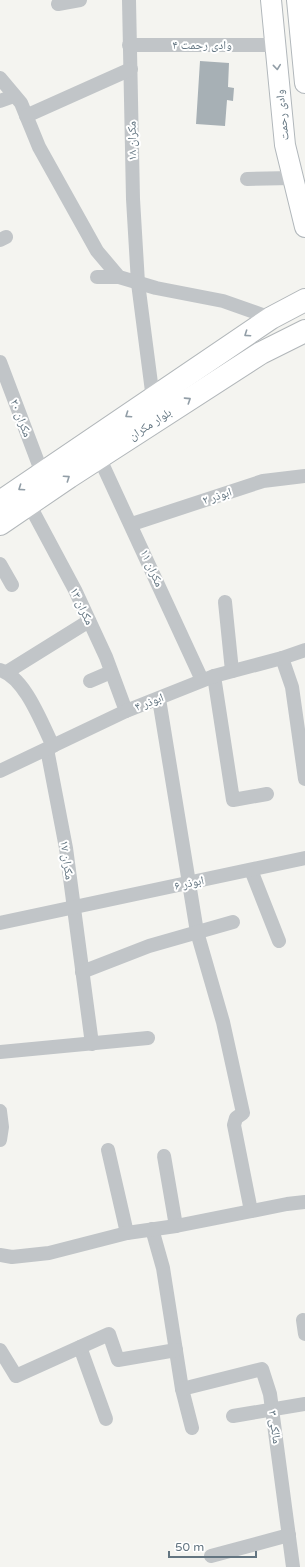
<svg xmlns="http://www.w3.org/2000/svg" width="305" height="1567" font-family="'Varela Round','Noto Naskh Arabic',sans-serif">
<style>
.building{fill:#a7b0b5}
.lines{fill:none;stroke-linecap:round;stroke-linejoin:round}
.secondary-casing{stroke:#b1b7bb;stroke-width:22}
.primary-casing{stroke:#b2b7ba;stroke-width:24}
.street{stroke:#c1c5c8;stroke-width:14}
.secondary{stroke:#fff;stroke-width:20}
.primary{stroke:#fff;stroke-width:22}
.oneway{stroke:#929ea7}
.labels{text-anchor:middle;stroke-width:4;stroke-linejoin:round;paint-order:stroke}
.street-label{font-size:12px;fill:#637581;stroke:#fff}
</style>
<rect width="100%" height="100%" fill="#f4f4f0"/>
<polygon class="building" points="200,61 229,63 228,87 234,88 233,101 227,100 225,126 196,124"/>
<g class="lines">
<g class="secondary-casing">
<g id="secondary">
<polyline points="271,0 285,145 305,227"/>
<polyline points="297,0 305,83"/>
</g>
</g>
<g class="primary-casing">
<g id="primary">
<polyline points="0,502 271,318 305,300"/>
<polyline points="0,524 69,477 261,353 305,331"/>
</g>
</g>
<g class="street">
<polyline points="129,0 133,199 138,283 153,399"/>
<polyline points="58,4 80,0"/>
<polyline points="129,45 274,45"/>
<polyline points="0,78 21,103 39,147 97,251 119,277 156,288 223,301 271,318"/>
<polyline points="0,101 14,96"/>
<polyline points="26,116 131,69"/>
<polyline points="247,179 292,178"/>
<polyline points="0,240 6,237"/>
<polyline points="97,277 119,277"/>
<polyline points="0,362 42,473"/>
<polyline points="99,457 202,680"/>
<polyline points="29,504 75,590 106,657 126,711"/>
<polyline points="132,524 263,481 305,476"/>
<polyline points="0,564 12,585"/>
<polyline points="225,602 232,671"/>
<polyline points="282,658 292,687 305,779"/>
<path d="M0 670C25 677 42 724 53 746"/>
<polyline points="7,672 89,621"/>
<polyline points="214,676 233,800 267,794"/>
<polyline points="90,681 111,672"/>
<polyline points="159,699 197,932 223,1022 243,1113 236,1118 234,1125 251,1211"/>
<polyline points="47,749 66,848 92,1044"/>
<polyline points="0,771 126,711 214,676 282,658 305,650"/>
<polyline points="251,870 279,941"/>
<polyline points="0,923 305,858"/>
<polyline points="82,972 149,946 233,922"/>
<polyline points="0,1052 148,1038"/>
<polyline points="0,1111 2,1127 0,1140"/>
<polyline points="108,1150 127,1233"/>
<polyline points="164,1156 176,1226"/>
<polyline points="152,1229 163,1268 182,1389 192,1428"/>
<polyline points="0,1255 12,1257 49,1253 127,1233 176,1226 287,1204 305,1202"/>
<polyline points="303,1320 305,1334"/>
<polyline points="80,1347 106,1419"/>
<polyline points="0,1350 16,1376 109,1334 118,1360 176,1350"/>
<polyline points="182,1389 262,1369 270,1394 293,1567"/>
<polyline points="233,1416 305,1404"/>
<polyline points="211,1556 289,1535"/>
</g>
<use href="#secondary" class="secondary"/>
<use href="#primary" class="primary"/>
</g>
<defs><path id="oneway-chevron" d="M-2-3.5L2.5 0L-2 3.5" fill="none" stroke-width="1.6" stroke-linecap="round" stroke-linejoin="round"/></defs>
<g class="oneway">
<use href="#oneway-chevron" transform="translate(277 67) rotate(84)"/>
<use href="#oneway-chevron" transform="translate(247 334) rotate(146)"/>
<use href="#oneway-chevron" transform="translate(188 400) rotate(-33)"/>
<use href="#oneway-chevron" transform="translate(128 415) rotate(146)"/>
<use href="#oneway-chevron" transform="translate(67 478) rotate(-34)"/>
<use href="#oneway-chevron" transform="translate(21 488) rotate(146)"/>
</g>
<g class="labels">
<g class="street-label">
<text x="202" y="49">وادی رحمت ۴</text>
<text transform="translate(282 115) rotate(-96)" y="4">وادی رحمت</text>
<text transform="translate(132 141) rotate(-91)" y="4">مکران ۱۸</text>
<text transform="translate(21 418) rotate(69)" y="4">مکران ۲۰</text>
<text transform="translate(150 424) rotate(-33)" y="4">بلوار مکران</text>
<text transform="translate(217 496) rotate(-18)" y="4">ابوذر ۲</text>
<text transform="translate(152 568) rotate(66)" y="4">مکران ۱۱</text>
<text transform="translate(82 606) rotate(65)" y="4">مکران ۱۳</text>
<text transform="translate(149 702) rotate(-21)" y="4">ابوذر ۴</text>
<text transform="translate(67 860) rotate(82)" y="4">مکران ۱۷</text>
<text transform="translate(189 883) rotate(-12)" y="4">ابوذر ۶</text>
<text transform="translate(275 1427) rotate(82)" y="4">مالکی ۳</text>
</g>
</g>
<path d="M169 1551v6h87v-6" fill="none" stroke="#637581" stroke-width="2"/>
<text x="175" y="1551" font-size="12" fill="#637581" stroke="#ffffff" stroke-width="3" paint-order="stroke">50 m</text>
</svg>
